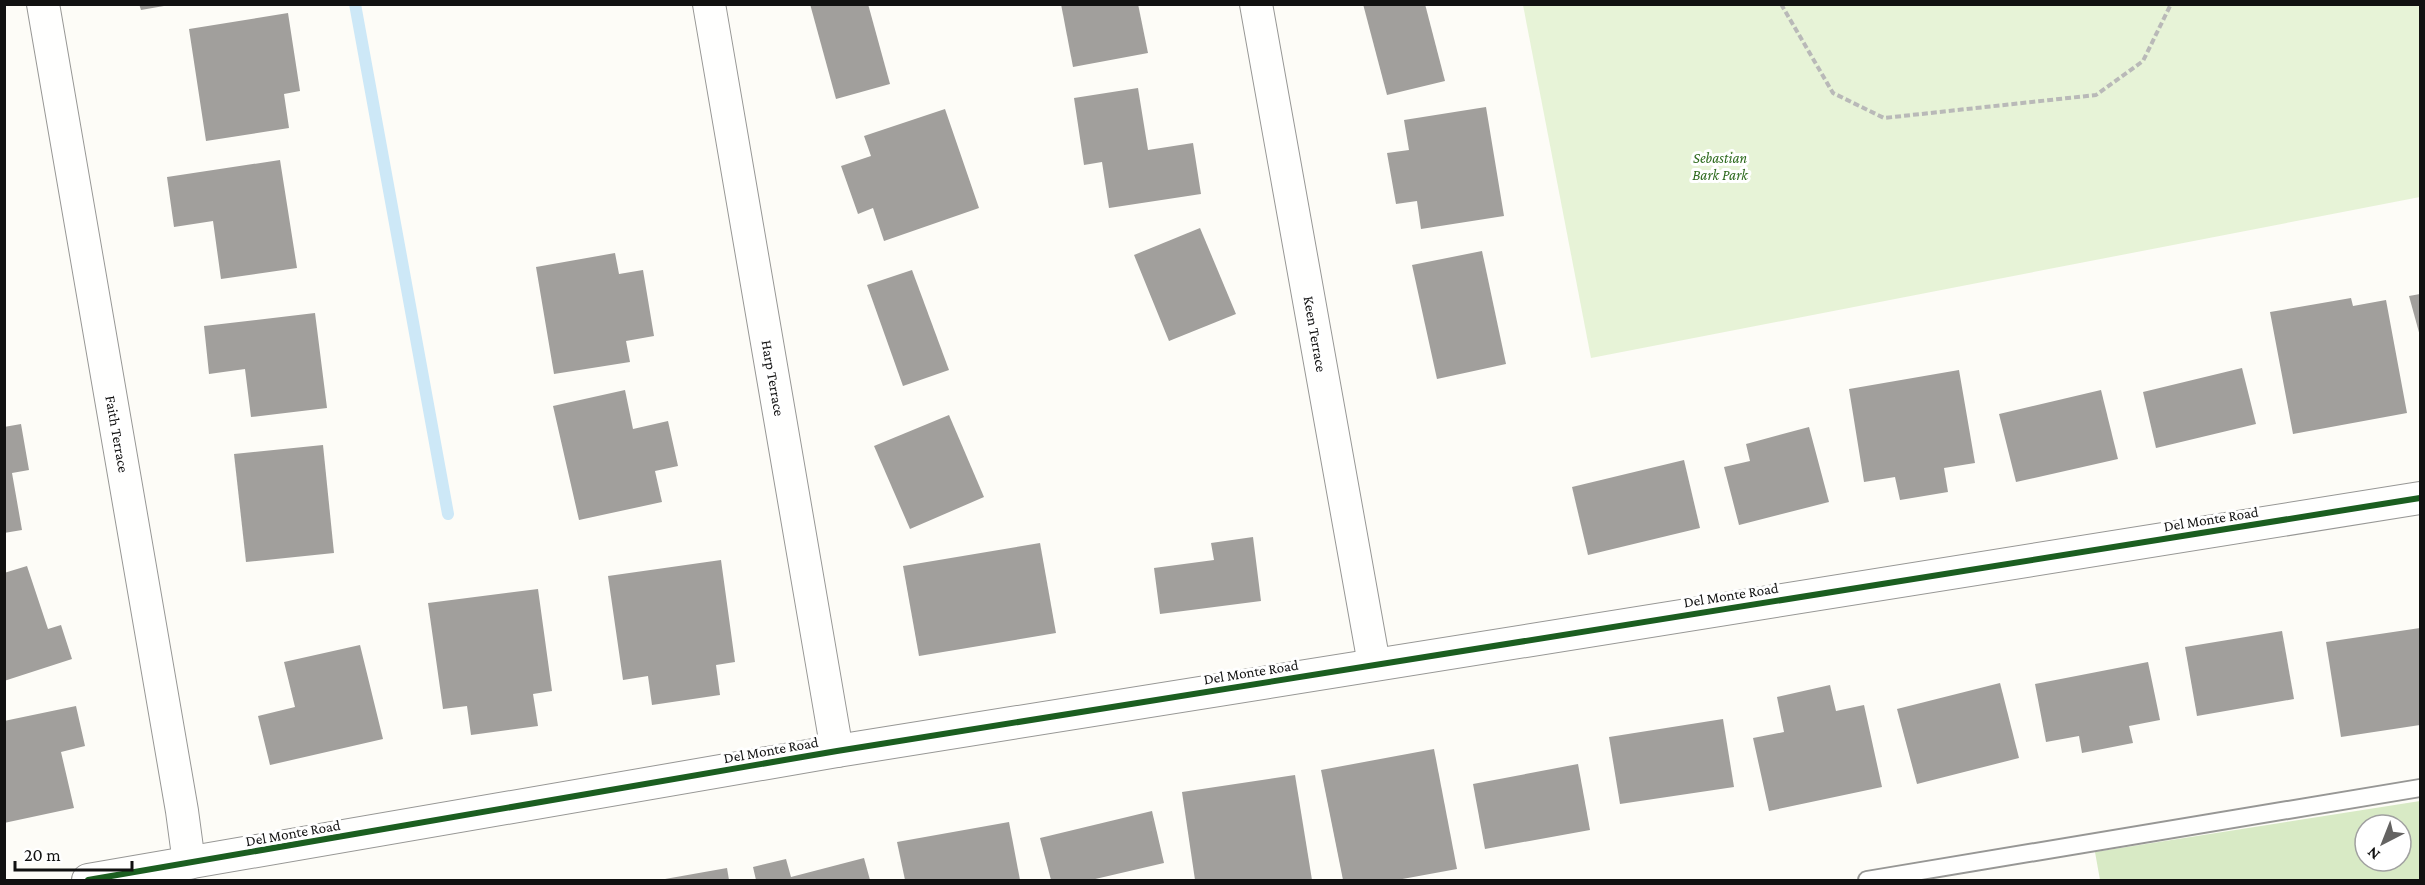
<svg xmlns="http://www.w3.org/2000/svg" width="2425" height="885" font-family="'Crimson Pro',serif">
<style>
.green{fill:#e7f3d7}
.forest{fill:#d8eac5;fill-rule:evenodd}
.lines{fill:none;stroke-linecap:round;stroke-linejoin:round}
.stream{stroke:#cde8f7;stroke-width:12}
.building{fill:#a19f9c}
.lane-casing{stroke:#979795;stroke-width:20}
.street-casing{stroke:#979795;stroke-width:34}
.path{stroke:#b9b9b8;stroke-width:4;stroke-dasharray:6 3;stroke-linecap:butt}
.lane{stroke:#fffffe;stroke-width:16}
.street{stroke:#fffffe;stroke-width:32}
.cycleway-casing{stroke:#fff;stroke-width:10}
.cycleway{stroke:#1b5e20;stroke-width:6}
.labels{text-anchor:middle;stroke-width:6;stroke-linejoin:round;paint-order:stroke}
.park-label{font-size:15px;font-style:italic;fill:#2f6b1f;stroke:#fff}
.street-label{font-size:15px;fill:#111;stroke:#fff}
</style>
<rect width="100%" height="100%" fill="#fdfcf7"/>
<polygon class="green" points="1523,5 2420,5 2420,197 1591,358"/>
<path class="forest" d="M2420 801V880H2100L2095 852ZM2365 825H2401V861H2365Z"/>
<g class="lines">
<polyline class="stream" points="355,4 448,514"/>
</g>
<g class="building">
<polygon points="139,4 163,4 164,6 141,10"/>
<polygon points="810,4 868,4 890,84 836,99"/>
<polygon points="1061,4 1138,4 1148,53 1073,67"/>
<polygon points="1363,4 1425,4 1445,81 1387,95"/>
<polygon points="288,13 300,91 284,94 289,128 206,141 189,29"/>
<polygon points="1138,88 1148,150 1193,143 1201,194 1109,208 1102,162 1084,165 1074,98"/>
<polygon points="1486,107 1504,216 1421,229 1417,201 1396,204 1387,153 1409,150 1404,120"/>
<polygon points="945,109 979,208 884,241 873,208 858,214 841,166 871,156 864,136"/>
<polygon points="280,160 297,268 221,279 213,221 174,227 167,177"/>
<polygon points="1200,228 1236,314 1169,341 1134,255"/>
<polygon points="1482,251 1506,364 1437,379 1412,265"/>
<polygon points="615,253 619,274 643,270 654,336 626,341 630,362 554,374 536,267"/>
<polygon points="912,270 949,370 903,386 867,285"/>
<polygon points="2420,294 2420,336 2409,296"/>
<polygon points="2351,298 2353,306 2386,300 2407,413 2293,434 2270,312"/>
<polygon points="315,313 327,408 251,417 245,369 209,374 204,326"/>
<polygon points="2242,368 2256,424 2156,448 2143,392"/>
<polygon points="1959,370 1975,463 1944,468 1948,492 1900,500 1895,477 1864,482 1849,389"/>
<polygon points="625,390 633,429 668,421 678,466 655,471 662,502 579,520 553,406"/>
<polygon points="2101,390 2118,459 2016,482 1999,414"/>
<polygon points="949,415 984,497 910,529 874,446"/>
<polygon points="21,424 29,470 12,473 22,530 4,533 4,427"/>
<polygon points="1809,427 1829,502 1739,525 1724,467 1750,461 1746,444"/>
<polygon points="323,445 334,553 246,562 234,454"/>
<polygon points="1684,460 1700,528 1588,555 1572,487"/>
<polygon points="1253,537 1261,601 1160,614 1154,568 1214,560 1211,543"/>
<polygon points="1040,543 1056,633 919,656 903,566"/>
<polygon points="721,560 735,662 716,665 720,695 652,705 648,676 623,680 608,576"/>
<polygon points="27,566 48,629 61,625 72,659 4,681 4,573"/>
<polygon points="538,589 552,691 533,694 538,726 471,735 467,706 443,709 428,603"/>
<polygon points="2420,628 2420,725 2341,737 2326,642"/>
<polygon points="2282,631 2294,699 2197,716 2185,647"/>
<polygon points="360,645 383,739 270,765 258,716 295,707 284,662"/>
<polygon points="2148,662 2160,720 2129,726 2133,743 2082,753 2079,736 2046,742 2035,684"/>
<polygon points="2000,683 2019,758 1917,784 1897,709"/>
<polygon points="1830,685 1836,711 1864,705 1882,787 1769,811 1753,738 1784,732 1777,697"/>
<polygon points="76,706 85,746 61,752 74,808 4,823 4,721"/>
<polygon points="1723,719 1734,787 1620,804 1609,737"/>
<polygon points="1434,749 1457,869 1397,880 1343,880 1321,770"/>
<polygon points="1578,764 1590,830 1485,849 1473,784"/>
<polygon points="1295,775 1312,880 1195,880 1182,792"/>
<polygon points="1152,811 1164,863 1091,880 1051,880 1040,838"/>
<polygon points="1009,822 1020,880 905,880 897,842"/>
<polygon points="864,858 870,880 756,880 753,867 786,859 791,877"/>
<polygon points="727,868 729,880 665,880 665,879"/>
</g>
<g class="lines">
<g class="lane-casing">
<polyline id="lane" points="1867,880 2420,788"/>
</g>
<g class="street-casing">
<g id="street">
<polyline points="43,4 182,811 189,863"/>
<polyline points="709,4 837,751"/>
<polyline points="1256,4 1374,664"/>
<polyline points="88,880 837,751 2420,498"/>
</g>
</g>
<polyline class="path" points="1781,4 1833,93 1884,118 2096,95 2143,61 2171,4"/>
<use href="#lane" class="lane"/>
<use href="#street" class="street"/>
<g class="cycleway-casing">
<polyline id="cycleway" points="88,880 837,751 2420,498"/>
</g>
<use href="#cycleway" class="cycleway"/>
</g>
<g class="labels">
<g class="park-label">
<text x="1720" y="163">Sebastian<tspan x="1720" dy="17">Bark Park</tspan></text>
</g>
<g class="street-label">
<text transform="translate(1315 334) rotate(80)" y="5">Keen Terrace</text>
<text transform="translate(773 378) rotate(80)" y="5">Harp Terrace</text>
<text transform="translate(117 434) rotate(80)" y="5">Faith Terrace</text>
<text transform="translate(2211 519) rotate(-9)" y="5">Del Monte Road</text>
<text transform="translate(1731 595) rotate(-9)" y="5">Del Monte Road</text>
<text transform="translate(1251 672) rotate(-9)" y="5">Del Monte Road</text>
<text transform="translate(771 750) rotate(-10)" y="5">Del Monte Road</text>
<text transform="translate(293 833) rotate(-10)" y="5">Del Monte Road</text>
</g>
</g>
<rect width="2425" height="885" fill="none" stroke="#111111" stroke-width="12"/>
<g transform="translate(2383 843) rotate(222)"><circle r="28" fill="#ffffff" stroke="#a0a0a0" stroke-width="1.5"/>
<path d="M0-4.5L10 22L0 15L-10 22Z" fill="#646362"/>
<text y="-9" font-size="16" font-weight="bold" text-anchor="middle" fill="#111111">N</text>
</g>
<path d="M15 861v9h117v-9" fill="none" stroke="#111111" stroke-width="3"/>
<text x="24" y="861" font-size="18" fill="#111111" stroke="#ffffff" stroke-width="4.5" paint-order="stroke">20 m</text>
</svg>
